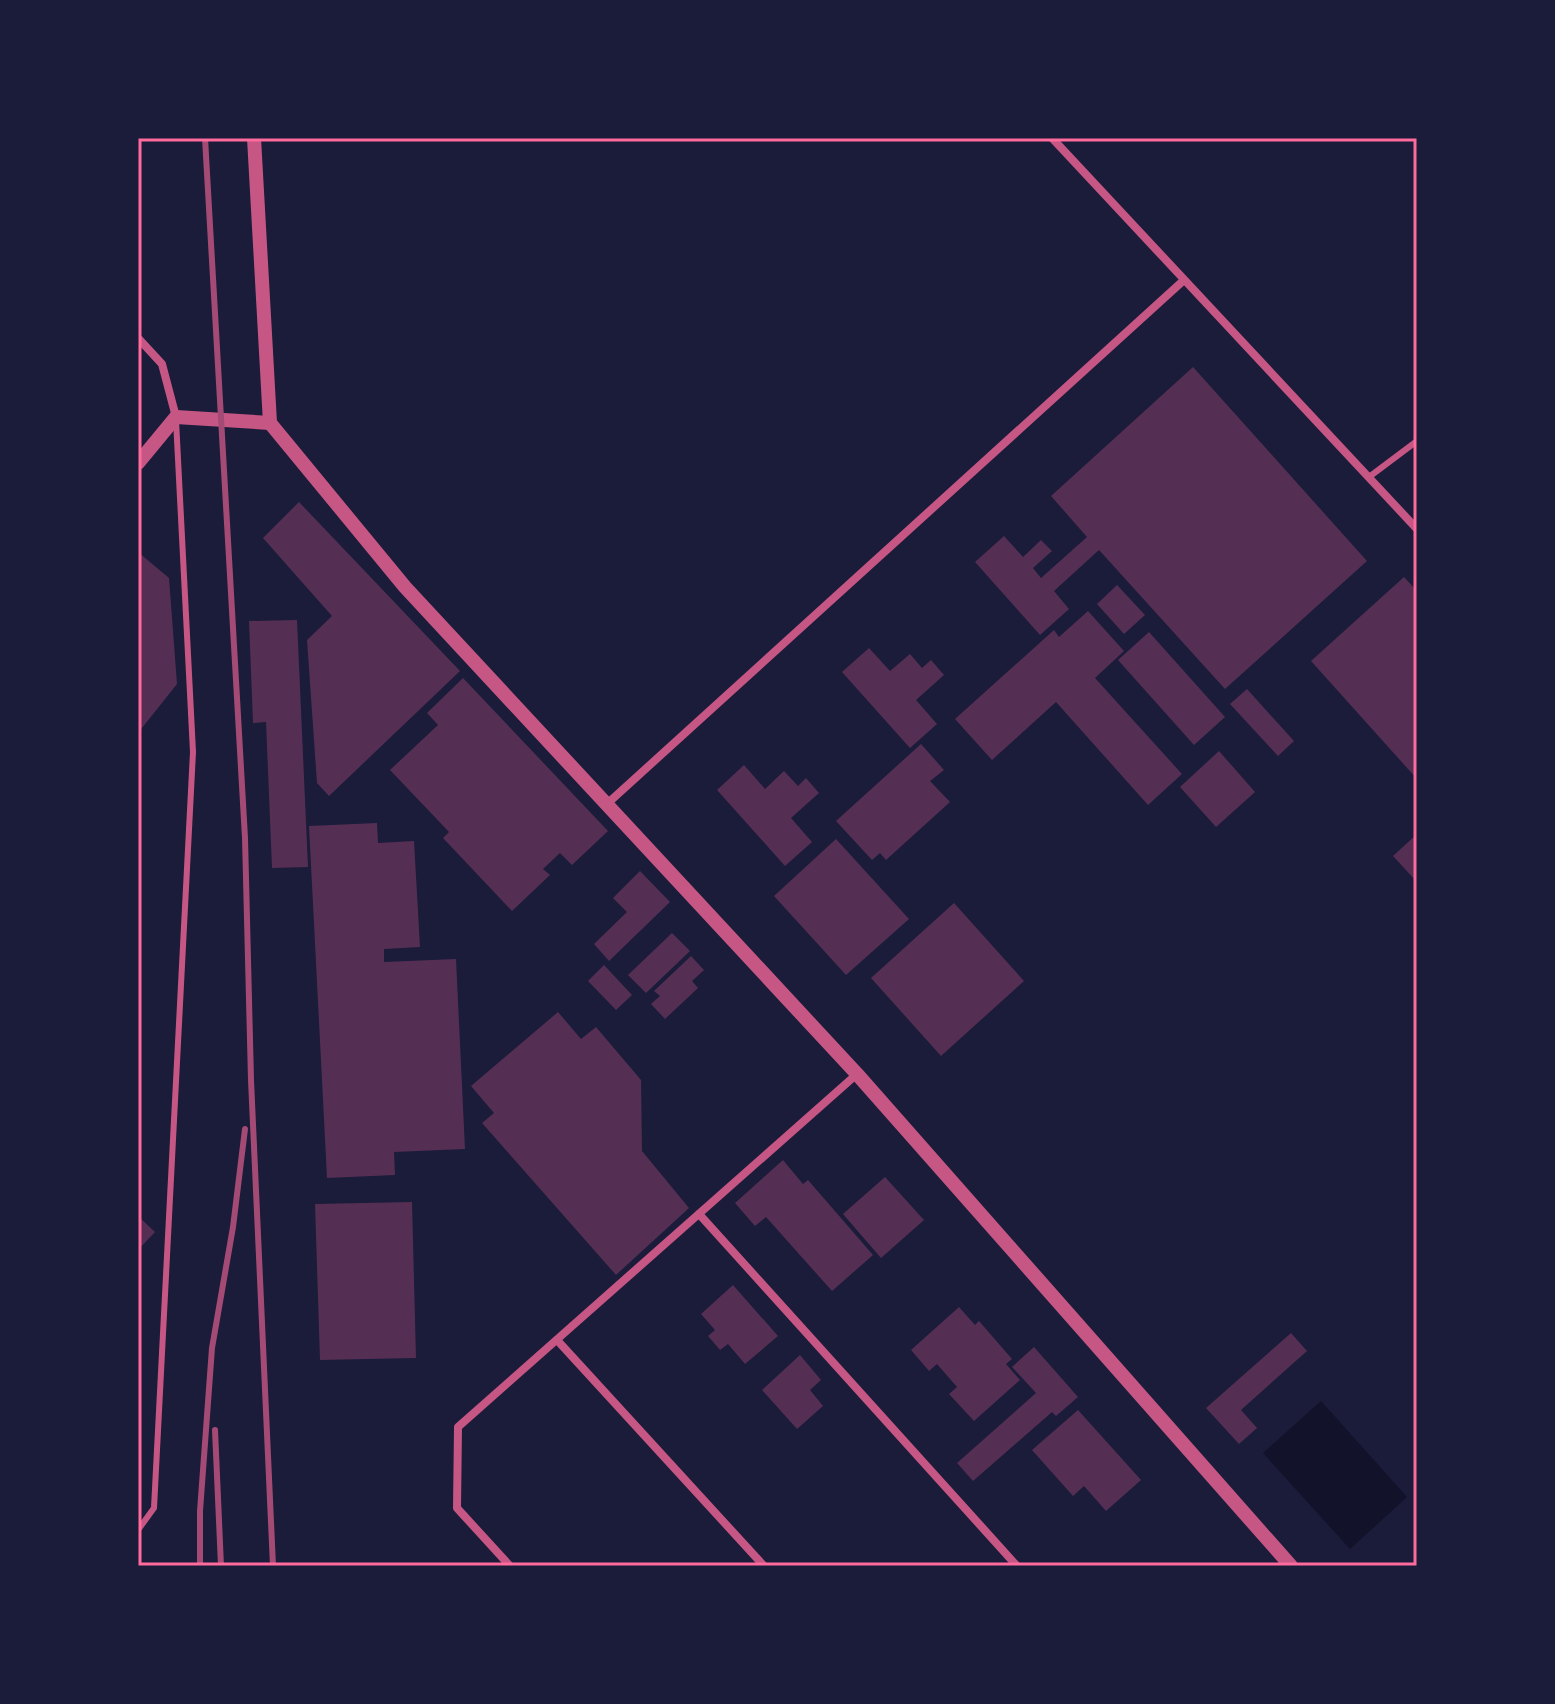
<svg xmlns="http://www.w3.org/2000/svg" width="1555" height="1704" font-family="'Archivo Narrow',sans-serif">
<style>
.water{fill:#12122b}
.building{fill:#542f53}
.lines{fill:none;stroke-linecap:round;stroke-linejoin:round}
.service{stroke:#c65784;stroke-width:6}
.minor{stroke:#c65784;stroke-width:8}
.tertiary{stroke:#c65784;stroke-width:14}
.rail{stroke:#a44b75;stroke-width:6}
.neatline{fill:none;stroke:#ff6b9d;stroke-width:3}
</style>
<rect width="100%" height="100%" fill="#1b1b3a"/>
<polygon class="water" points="1321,1401 1407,1497 1350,1549 1263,1453"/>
<g class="building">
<polygon points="1193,367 1367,561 1225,689 1099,550 1054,591 1069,609 1040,635 975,562 1004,536 1023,557 1041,540 1052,551 1033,568 1041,578 1087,537 1051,496"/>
<polygon points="299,502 460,671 329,796 317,783 307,640 332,616 263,538"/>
<polygon points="138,552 169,578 177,684 138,733"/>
<polygon points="1404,577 1417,591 1417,779 1311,661"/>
<polygon points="1117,585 1145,615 1124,634 1097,604"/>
<polygon points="1088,611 1124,651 1095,678 1182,774 1148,805 1056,702 992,760 955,719 1054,630 1059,637"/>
<polygon points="297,620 308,867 272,868 266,722 253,723 249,621"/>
<polygon points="1149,632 1225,717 1194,745 1118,660"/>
<polygon points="869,648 890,671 910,654 922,668 931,660 944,675 916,700 937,724 910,748 842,672"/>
<polygon points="463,678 608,831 572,865 560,853 543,869 550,875 512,911 443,838 449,832 390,770 438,725 427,713"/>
<polygon points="1247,689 1294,741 1278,756 1230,704"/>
<polygon points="921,744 944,770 930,781 950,802 886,860 880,853 872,860 836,821"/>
<polygon points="1219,751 1255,792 1216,827 1180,787"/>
<polygon points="744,765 765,789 784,771 798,786 806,778 819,793 791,818 812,842 785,866 717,790"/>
<polygon points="377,823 378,843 414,841 420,947 384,949 384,962 456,959 465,1149 394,1152 395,1175 327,1178 309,826"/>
<polygon points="1417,834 1417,882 1393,856"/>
<polygon points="836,839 909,919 846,975 774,896"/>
<polygon points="640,871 670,902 609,961 594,944 627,912 613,898"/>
<polygon points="954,903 1024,981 941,1056 871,978"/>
<polygon points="672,933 690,951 646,993 628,975"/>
<polygon points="691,956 704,970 692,981 698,988 665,1019 651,1004 660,996 654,991"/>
<polygon points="604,965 632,995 616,1010 588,981"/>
<polygon points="558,1012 581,1039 596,1027 641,1080 642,1151 689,1208 616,1275 482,1123 494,1113 471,1086"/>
<polygon points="783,1160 803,1184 808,1180 873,1255 832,1291 766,1217 755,1226 735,1203"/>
<polygon points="885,1177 924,1220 881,1258 843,1214"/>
<polygon points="412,1202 416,1358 320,1360 315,1204"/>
<polygon points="138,1216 155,1232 138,1250"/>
<polygon points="733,1285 778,1336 745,1364 728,1344 720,1350 708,1336 715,1330 701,1314"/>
<polygon points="959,1307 975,1325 979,1321 1012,1359 1006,1364 1020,1380 974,1421 949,1394 957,1387 937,1364 929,1371 911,1350"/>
<polygon points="1291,1333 1307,1351 1241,1410 1257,1428 1239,1444 1206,1408"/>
<polygon points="1034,1347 1078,1397 1056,1416 1052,1412 973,1481 957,1463 1036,1393 1012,1367"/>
<polygon points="800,1355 821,1380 810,1390 823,1406 797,1429 762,1390"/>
<polygon points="1078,1410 1141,1480 1106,1511 1084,1486 1073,1496 1032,1450"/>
</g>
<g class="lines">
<g class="service">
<polyline points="1369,477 1417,441"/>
<polyline points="138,1530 154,1508 193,752 176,420"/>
</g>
<g class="minor">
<polyline points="1052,138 1417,529"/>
<polyline points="138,338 162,364 176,417"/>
<polyline points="608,803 1184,280"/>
<polyline points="699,1214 1017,1566"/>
<polyline points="557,1340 764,1566"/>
<polyline points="510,1566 457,1508 458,1427 857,1074"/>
</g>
<g class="tertiary">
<polyline points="254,138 270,423 405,587 857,1074 1291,1566"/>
<polyline points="138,463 176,417 270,423"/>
</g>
<g class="rail">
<polyline points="205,138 245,838 251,1080 273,1566"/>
<polyline points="215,1430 221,1566"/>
<polyline points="200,1566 200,1511 212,1348 233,1227 245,1129"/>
</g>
</g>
<rect width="1555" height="1704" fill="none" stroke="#1b1b3a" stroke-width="280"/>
<rect x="140" y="140" width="1275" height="1424" class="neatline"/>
</svg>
